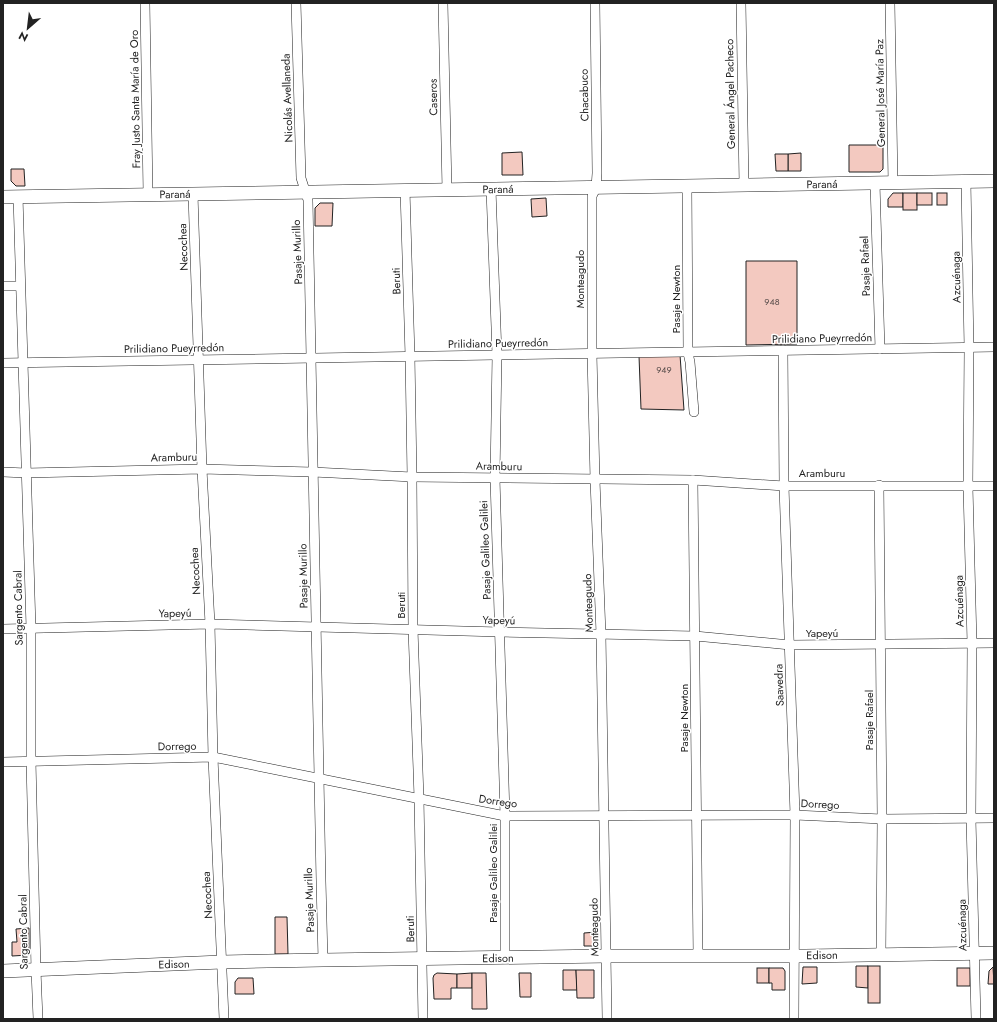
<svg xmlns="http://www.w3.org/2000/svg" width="997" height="1022" font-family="Jost,sans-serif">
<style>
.building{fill:#f3c9c0;stroke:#222}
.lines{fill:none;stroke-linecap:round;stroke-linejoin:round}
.street-casing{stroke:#222;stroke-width:10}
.secondary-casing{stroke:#222;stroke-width:14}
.street{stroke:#fff;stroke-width:9}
.secondary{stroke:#fff;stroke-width:13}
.labels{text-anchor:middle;stroke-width:3;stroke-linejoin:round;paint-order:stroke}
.number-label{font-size:9px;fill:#564c4a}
.street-label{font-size:11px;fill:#222;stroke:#fff}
</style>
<rect width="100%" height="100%" fill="#fff"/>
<g class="building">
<polygon points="849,145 883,145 883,169 880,172 849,172"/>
<polygon points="522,152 523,175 502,175 502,153"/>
<polygon points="801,153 801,171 788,171 788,154"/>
<polygon points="775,154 788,154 788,171 776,171"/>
<polygon points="11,169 24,169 25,186 16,186 11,181"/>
<polygon points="893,193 903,193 903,207 888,207 888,199"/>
<rect x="903" y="193" width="14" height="17"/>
<rect x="917" y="193" width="15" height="12"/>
<rect x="937" y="193" width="10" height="12"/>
<polygon points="546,198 547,216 532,217 531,199"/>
<polygon points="320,203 333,203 332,226 315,226 315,208"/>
<polygon points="746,261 797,261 797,344 746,345"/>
<polygon points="680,355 684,410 641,409 639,356"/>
<polygon points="275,917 287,917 288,954 275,954"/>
<polygon points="29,928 29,955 12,956 12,942 17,942 16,929"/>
<polygon points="597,932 598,941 593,946 584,946 584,933"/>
<polygon points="856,966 868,966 868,988 856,987"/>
<rect x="868" y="966" width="12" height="37"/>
<polygon points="803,967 817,967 817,983 802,984"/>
<polygon points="993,967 994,984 988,984 989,971"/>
<rect x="757" y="968" width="12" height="15"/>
<polygon points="769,968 783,968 785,971 785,990 772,990 772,983 769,983"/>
<rect x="957" y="968" width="13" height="18"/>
<polygon points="563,970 576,970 577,990 563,990"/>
<polygon points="576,970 594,970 594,998 577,998"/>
<polygon points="437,973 457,974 457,988 451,988 451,999 434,999 433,978 434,975"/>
<polygon points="472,973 472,988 457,988 457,974"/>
<polygon points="472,973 486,973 487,1009 472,1009"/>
<polygon points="519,973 531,973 531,997 520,997"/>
<polygon points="238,978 253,978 254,994 235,994 235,982"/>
</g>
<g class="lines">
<g class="street-casing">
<g id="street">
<polyline points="145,3 148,194"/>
<path d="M296 3 301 178 308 200C315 454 316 707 323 960"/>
<polyline points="443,3 447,190"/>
<polyline points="595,3 597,173 596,188 592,196 592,354 595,480 601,634 607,1019"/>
<polyline points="741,3 744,185"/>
<polyline points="890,3 893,183"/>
<polyline points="966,182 969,348 968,487 972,643 971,819 976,1019"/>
<polyline points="875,183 880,349"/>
<polyline points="687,186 688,353 690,362 694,412"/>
<polyline points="491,189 497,355 495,478 505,816 505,958"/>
<polyline points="405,190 410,356 412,477 413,629 419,798 423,1019"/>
<polyline points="193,194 202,469 210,624 213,757 224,1019"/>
<polyline points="18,196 31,628 31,761 36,970 38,1019"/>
<polyline points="3,286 20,286"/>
<polyline points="783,350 784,486 795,815 794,1019"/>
<polyline points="3,363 994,347"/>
<polyline points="3,472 26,473 202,469 313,472 412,477 693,480 784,486 994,486"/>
<polyline points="693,480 698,956"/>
<polyline points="879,485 882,819 881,955"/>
<polyline points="3,629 210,624 500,632 695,636 790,645 994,643"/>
<polyline points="3,762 213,757 505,816 795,815 882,819 994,818"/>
</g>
</g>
<g class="secondary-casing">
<g id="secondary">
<polyline points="3,197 994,181"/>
<polyline points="3,971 222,962 323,960 607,956 805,956 994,953"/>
</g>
</g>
<use href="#street" class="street"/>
<use href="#secondary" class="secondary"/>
</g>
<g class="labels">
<g class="number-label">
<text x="772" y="305">948</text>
<text x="664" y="373">949</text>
</g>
<g class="street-label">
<text transform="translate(880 93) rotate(-91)" y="4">General José María Paz</text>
<text transform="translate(730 94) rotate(-91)" y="4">General Ángel Pacheco</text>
<text transform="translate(584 95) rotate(-91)" y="4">Chacabuco</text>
<text transform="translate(433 97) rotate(-91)" y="4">Caseros</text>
<text transform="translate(287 98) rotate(-92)" y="4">Nicolás Avellaneda</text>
<text transform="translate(135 99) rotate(-91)" y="4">Fray Justo Santa María de Oro</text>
<text transform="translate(822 184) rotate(-1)" y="4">Paraná</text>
<text transform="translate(498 189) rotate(-1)" y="4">Paraná</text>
<text transform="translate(175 194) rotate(-1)" y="4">Paraná</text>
<text transform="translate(183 247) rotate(-92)" y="4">Necochea</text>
<text transform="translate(297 252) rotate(-92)" y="4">Pasaje Murillo</text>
<text transform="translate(865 266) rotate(-92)" y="4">Pasaje Rafael</text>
<text transform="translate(956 277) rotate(-91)" y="4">Azcuénaga</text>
<text transform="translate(580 279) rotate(-90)" y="4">Monteagudo</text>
<text transform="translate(396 281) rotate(-92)" y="4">Beruti</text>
<text transform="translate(676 299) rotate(-90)" y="4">Pasaje Newton</text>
<text transform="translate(822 338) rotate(-1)" y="4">Prilidiano Pueyrredón</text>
<text transform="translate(498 343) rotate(-1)" y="4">Prilidiano Pueyrredón</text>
<text transform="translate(174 348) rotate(-1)" y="4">Prilidiano Pueyrredón</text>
<text transform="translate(174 457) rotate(-1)" y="4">Aramburu</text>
<text transform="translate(499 466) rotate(1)" y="4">Aramburu</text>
<text x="822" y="477">Aramburu</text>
<text transform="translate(485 550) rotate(-92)" y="4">Pasaje Galileo Galilei</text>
<text transform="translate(195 571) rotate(-93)" y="4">Necochea</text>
<text transform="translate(303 576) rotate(-91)" y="4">Pasaje Murillo</text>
<text transform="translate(959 601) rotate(-91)" y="4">Azcuénaga</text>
<text transform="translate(588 603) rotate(-92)" y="4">Monteagudo</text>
<text transform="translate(401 605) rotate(-90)" y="4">Beruti</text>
<text transform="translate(18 608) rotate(-91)" y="4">Sargento Cabral</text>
<text transform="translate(175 613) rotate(-1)" y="4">Yapeyú</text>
<text transform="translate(499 620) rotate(1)" y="4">Yapeyú</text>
<text x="822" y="637">Yapeyú</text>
<text transform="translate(779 685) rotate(-92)" y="4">Saavedra</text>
<text transform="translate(684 718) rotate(-90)" y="4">Pasaje Newton</text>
<text transform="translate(869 720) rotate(-90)" y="4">Pasaje Rafael</text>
<text transform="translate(177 746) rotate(-1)" y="4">Dorrego</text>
<text transform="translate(498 801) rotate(8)" y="4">Dorrego</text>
<text transform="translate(820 804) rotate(3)" y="4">Dorrego</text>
<text transform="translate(493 873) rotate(-90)" y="4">Pasaje Galileo Galilei</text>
<text transform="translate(207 895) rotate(-93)" y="4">Necochea</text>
<text transform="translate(309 900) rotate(-92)" y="4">Pasaje Murillo</text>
<text transform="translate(962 925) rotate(-91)" y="4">Azcuénaga</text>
<text transform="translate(594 927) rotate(-91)" y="4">Monteagudo</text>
<text transform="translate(410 929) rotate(-91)" y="4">Beruti</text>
<text transform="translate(23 932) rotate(-91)" y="4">Sargento Cabral</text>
<text transform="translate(822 955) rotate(-1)" y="4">Edison</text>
<text transform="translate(498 958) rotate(-1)" y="4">Edison</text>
<text transform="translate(174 964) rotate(-2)" y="4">Edison</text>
</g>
</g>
<rect width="997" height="1022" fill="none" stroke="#222222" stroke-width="8"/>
<g transform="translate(28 28) rotate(208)" stroke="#ffffff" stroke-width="3" paint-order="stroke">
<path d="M0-3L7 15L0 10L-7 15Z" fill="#222222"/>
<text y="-6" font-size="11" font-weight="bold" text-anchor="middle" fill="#222222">N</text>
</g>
</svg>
